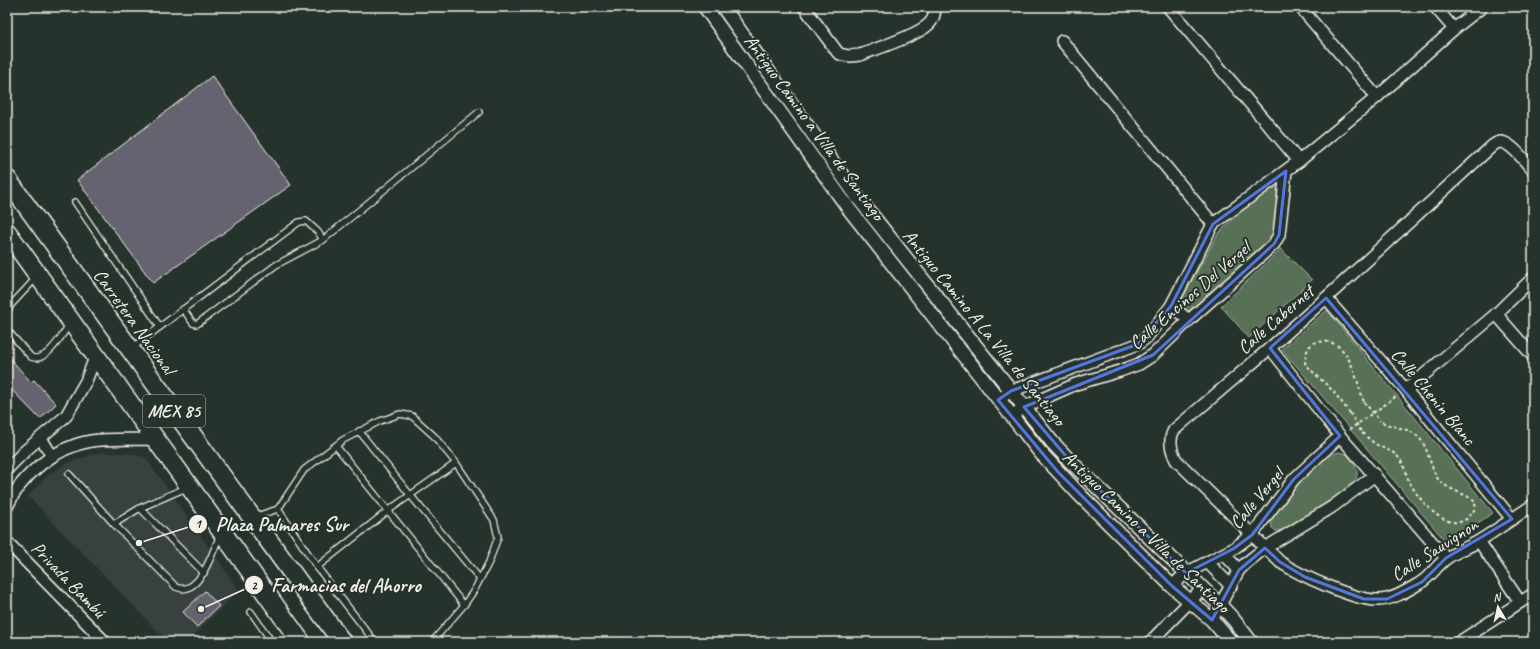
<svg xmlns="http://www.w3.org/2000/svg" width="1540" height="649" font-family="Caveat,sans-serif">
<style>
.built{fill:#394141}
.green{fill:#597055;stroke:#a6b09e}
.building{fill:#65636f;stroke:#f4f1e8}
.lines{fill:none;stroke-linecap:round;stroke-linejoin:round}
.service-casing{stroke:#f4f1e8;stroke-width:8}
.minor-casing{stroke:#f4f1e8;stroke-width:14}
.tertiary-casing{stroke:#f4f1e8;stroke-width:16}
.trunk-casing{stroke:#f4f1e8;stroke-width:21}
.path{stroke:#f4f1e8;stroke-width:2;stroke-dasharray:3 3;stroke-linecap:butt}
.service{stroke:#26332d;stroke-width:5.5}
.minor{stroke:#26332d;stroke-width:11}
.tertiary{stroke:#26332d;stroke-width:13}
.trunk{stroke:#26332d;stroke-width:18}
.path-bridge{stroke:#f4f1e8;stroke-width:2;stroke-dasharray:3 3;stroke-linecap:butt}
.marked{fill:none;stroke:#5377dc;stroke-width:3;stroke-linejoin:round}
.labels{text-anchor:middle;stroke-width:4;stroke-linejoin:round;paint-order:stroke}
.shield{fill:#26332d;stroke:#b6b8b0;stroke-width:1}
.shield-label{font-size:18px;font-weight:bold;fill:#f4f1e8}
.street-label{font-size:19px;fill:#f4f1e8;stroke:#26332d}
.leader{fill:none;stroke:#f4f1e8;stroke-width:1.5}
.callout-dot{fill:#f4f1e8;stroke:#26332d;stroke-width:1.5}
.mark-label{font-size:12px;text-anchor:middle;font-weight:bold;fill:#111}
.callout-label{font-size:20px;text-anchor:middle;font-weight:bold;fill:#f4f1e8;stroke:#26332d;stroke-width:4;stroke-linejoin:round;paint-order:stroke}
</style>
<rect width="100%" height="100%" fill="#26332d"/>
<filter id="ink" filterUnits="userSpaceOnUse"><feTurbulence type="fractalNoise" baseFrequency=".025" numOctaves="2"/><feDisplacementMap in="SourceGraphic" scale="8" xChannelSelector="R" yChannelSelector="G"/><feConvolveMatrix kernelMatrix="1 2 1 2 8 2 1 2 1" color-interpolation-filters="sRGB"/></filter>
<g filter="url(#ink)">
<polygon class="built" points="98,453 126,453 145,457 239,590 187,642 168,642 28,496 47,476 68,463"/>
<g class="green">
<polygon points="1280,186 1277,221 1271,240 1191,311 1187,312 1180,307 1179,303 1218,234 1239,212 1272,189"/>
<polygon points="1281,249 1312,280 1249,338 1221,306"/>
<polygon points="1327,310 1493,513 1447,543 1282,349"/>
<path d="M1339 452 1346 454C1353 462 1362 471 1354 482L1312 514 1283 530 1276 531 1272 528 1270 519C1286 499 1313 458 1339 452Z"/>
</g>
<g class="building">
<polygon points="212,76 291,185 153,283 77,180"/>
<polygon points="7,355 31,382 34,380 56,404 40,419 7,385"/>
<polygon points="205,591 219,606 197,627 183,612"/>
</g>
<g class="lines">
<g class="service-casing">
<g id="service">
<polyline points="75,202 160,327"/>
<polyline points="323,240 479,112"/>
<polyline points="7,313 11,305 37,277"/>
<path d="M7 327 8 331 31 357C46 364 62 335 69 325"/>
<polyline points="132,348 299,222 306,221 318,232 323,240 276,265 197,324 193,323 183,309"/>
<polyline points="359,431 411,496 480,579"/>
<polyline points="336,446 464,605"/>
<path d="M69 474 114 524 176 587C199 598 213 551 220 535"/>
<polyline points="140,508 204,573"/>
<polyline points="278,509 304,470 343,440 380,421 400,414 412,416 434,436 456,463 494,520 498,537 489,562 475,589 464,605 432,642"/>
<polyline points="254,517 278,509 317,567 375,642"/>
<polyline points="114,524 140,508 188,487"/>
<polyline points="317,567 389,510 456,463"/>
<polyline points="251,612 272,642"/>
</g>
</g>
<g class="minor-casing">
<g id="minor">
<path d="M804 7 838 53C845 57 852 56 860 55 876 49 918 35 929 24 934 19 935 14 935 7"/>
<polyline points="1168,7 1299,161"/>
<polyline points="1300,7 1377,97"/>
<polyline points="1435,7 1454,29"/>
<polyline points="1062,41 1213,224"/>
<path d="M1533 170C1526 163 1512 143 1501 142 1497 142 1493 145 1490 148L1326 298 1270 348 1174 430C1168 440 1171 450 1176 460L1280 562C1299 575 1356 601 1378 600 1393 600 1408 590 1420 583 1431 576 1437 565 1447 558 1457 551 1469 547 1479 541 1498 529 1515 517 1533 505"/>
<polyline points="1326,298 1406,390 1512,519"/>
<polyline points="1171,306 1189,320"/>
<polyline points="1496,314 1533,356"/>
<polyline points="1270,348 1340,436 1446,558"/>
<polyline points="1406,390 1496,314 1533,278"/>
<polyline points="998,400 1011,391 1138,344 1146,338 1171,306 1213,224 1299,161 1377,97 1454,29 1482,7"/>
<polyline points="1012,416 1024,407 1076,384 1120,371 1139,364 1153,355 1189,320 1274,244 1279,235 1286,171"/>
<polyline points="41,438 52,456"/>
<polyline points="7,469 26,450 66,416 86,381 96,355"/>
<path d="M7 507C21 475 56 447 91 441 111 438 134 440 155 439"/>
<polyline points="1479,541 1520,602"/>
<polyline points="7,542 105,642"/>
<polyline points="1224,554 1239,570"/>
<polyline points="1208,563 1231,586"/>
<polyline points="1172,586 1186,573 1233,549 1252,535 1294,479 1340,436"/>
<polyline points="1212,620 1239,570 1246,563 1265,548 1332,507 1375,475"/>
<polyline points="1150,642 1203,588"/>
<polyline points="1459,642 1533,594"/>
</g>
</g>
<g class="tertiary-casing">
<g id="tertiary">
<polyline points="705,7 849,209 1040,452 1080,495 1172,586 1212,620 1231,642"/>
<polyline points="723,7 859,199 1052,442 1071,462 1220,605 1233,619 1251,642"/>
</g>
</g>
<g class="trunk-casing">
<g id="trunk">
<polyline points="7,179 342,642"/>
<path d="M7 232C106 368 202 506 301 642"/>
</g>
</g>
<g class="path">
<path d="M1350 413 1333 391 1312 371 1305 363C1306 353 1307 344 1318 342 1350 336 1356 381 1364 402"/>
<polyline points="1349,430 1398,395"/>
<path d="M1362 433C1366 436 1370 440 1374 443 1381 448 1392 450 1398 457 1404 463 1405 472 1408 479 1416 496 1441 529 1463 521 1469 518 1473 512 1476 507L1473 499C1464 494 1443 487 1438 479 1428 464 1429 442 1413 433 1403 427 1390 427 1380 421"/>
</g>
<use href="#service" class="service"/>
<use href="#minor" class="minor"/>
<use href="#tertiary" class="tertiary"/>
<use href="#trunk" class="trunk"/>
<g class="path-bridge">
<polyline points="1364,402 1380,421"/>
<polyline points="1350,413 1362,433"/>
</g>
</g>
</g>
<path class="marked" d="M1286 171 1279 235 1274 244 1153 355 1024 407 1071 462 1186 573 1233 549 1252 535 1294 479 1340 436 1270 348 1326 298 1512 519 1446 558 1422 582 1387 599H1364L1305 577 1280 562 1265 548 1239 570 1212 620 1172 586 1058 472 998 400 1011 391 1138 344 1171 306 1213 224Z"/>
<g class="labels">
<rect class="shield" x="143" y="395" width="62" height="32" rx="3"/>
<g class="shield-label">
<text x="174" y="417">MEX 85</text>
</g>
<g class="street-label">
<text transform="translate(815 127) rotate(54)" y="7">Antiguo Camino a Villa de Santiago</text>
<text transform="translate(1189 295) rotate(-41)" y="7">Calle Encinos Del Vergel</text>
<text transform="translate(1275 319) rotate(-41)" y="7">Calle Cabernet</text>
<text transform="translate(135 321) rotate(54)" y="7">Carretera Nacional</text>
<text transform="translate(985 327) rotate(51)" y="7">Antiguo Camino A La Villa de Santiago</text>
<text transform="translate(1434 396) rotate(50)" y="7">Calle Chenin Blanc</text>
<text transform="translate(1256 498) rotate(-50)" y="7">Calle Vergel</text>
<text transform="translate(1147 531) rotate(44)" y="7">Antiguo Camino a Villa de Santiago</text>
<text transform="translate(1434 549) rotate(-33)" y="7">Calle Sauvignon</text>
<text transform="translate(69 579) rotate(46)" y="7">Privada Bambú</text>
</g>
</g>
<path class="leader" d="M139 543L198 524M201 609L254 585"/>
<g class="callout-dot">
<circle cx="139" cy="543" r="4"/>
<circle cx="201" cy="609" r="4"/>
<circle cx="198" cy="524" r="10"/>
<circle cx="254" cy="585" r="10"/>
</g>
<g class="mark-label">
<text x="198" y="528">1</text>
<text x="254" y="590">2</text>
</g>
<g class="callout-label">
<text x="282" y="531">Plaza Palmares Sur</text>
<text x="346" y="592">Farmacias del Ahorro</text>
</g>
<rect width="1540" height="649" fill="none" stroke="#26332d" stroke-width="24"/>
<rect x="12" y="12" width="1516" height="625" fill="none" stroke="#f4f1e8" stroke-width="1.5" filter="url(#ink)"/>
<g transform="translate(1498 607) rotate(351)" stroke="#26332d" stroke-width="3" paint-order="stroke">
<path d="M0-3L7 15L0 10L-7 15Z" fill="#f4f1e8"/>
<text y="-6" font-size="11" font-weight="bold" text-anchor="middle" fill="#f4f1e8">N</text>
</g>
</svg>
